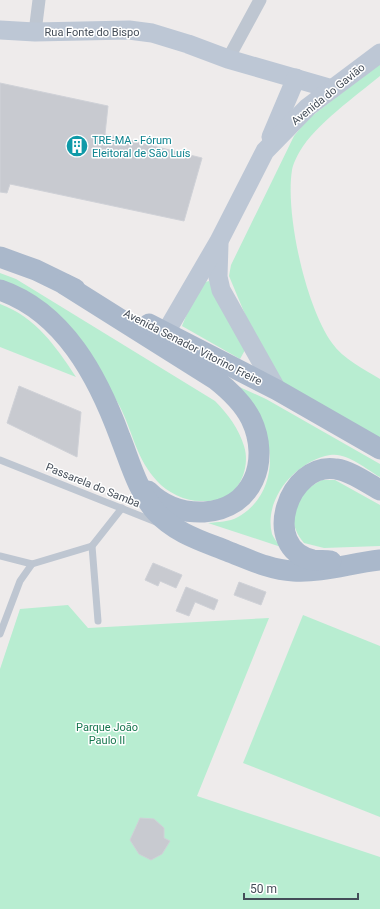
<svg xmlns="http://www.w3.org/2000/svg" width="380" height="909" font-family="Roboto,sans-serif">
<style>
.green{fill:#b8edd1}
.building{fill:#c8cad0;stroke:#cfd1d7}
.lines{fill:none;stroke-linecap:round;stroke-linejoin:round}
.lane{stroke:#bec6d1;stroke-width:7}
.street{stroke:#bec6d1;stroke-width:13}
.secondary{stroke:#bdc7d5;stroke-width:19}
.primary{stroke:#aab8cb;stroke-width:21}
.labels{text-anchor:middle;stroke-width:3;stroke-linejoin:round;paint-order:stroke}
.street-label{font-size:11px;fill:#444d58;stroke:#fff}
.culture-label{font-size:11px;fill:#0d838f;stroke:#fff;text-anchor:start}
.park-label{font-size:11px;fill:#17774f;stroke:#fff}
</style>
<rect width="100%" height="100%" fill="#eeebeb"/>
<g class="green">
<path d="M380 63V76C356 96 316 124 300 151 297 156 293 164 292 170 285 214 306 307 332 343 343 359 364 369 380 379V441L281 381 252 331 229 276 231 265 294 136 307 120Z"/>
<path d="M0 273 16 279 215 401C228 414 239 429 244 446 250 464 242 488 226 497 219 501 210 501 203 501 186 502 168 493 157 481 137 459 134 437 122 411 119 404 114 397 110 390L0 281Z"/>
<polygon points="209,281 245,350 240,359 182,326 199,284"/>
<path d="M0 304C36 317 56 347 76 377L0 347Z"/>
<path d="M233 384 266 399 380 464V477C366 469 347 452 330 455 296 461 263 499 272 534 274 539 278 543 281 547L208 523C218 522 229 522 238 517 267 501 276 466 266 435 263 424 240 396 233 384Z"/>
<path d="M322 480H335L380 505V546L324 548 304 543C283 519 296 492 322 480Z"/>
<polygon points="68,605 88,628 269,618 197,796 380,857 380,909 0,909 0,669 20,609"/>
<polygon points="303,615 380,646 380,817 243,763"/>
</g>
<g class="building">
<polygon points="0,83 108,106 105,134 202,158 184,221 10,184 7,193 0,192"/>
<polygon points="19,386 81,412 77,457 7,423"/>
<polygon points="153,563 182,575 176,588 160,581 158,586 145,580"/>
<polygon points="239,582 266,592 261,605 234,595"/>
<polygon points="186,587 218,600 214,610 195,602 189,616 176,611"/>
<polygon points="140,818 154,819 164,828 164,838 170,841 162,854 151,860 139,854 130,840"/>
</g>
<g class="lines">
<g class="lane">
<polyline points="0,460 156,522"/>
<polyline points="92,546 98,621"/>
<polyline points="0,556 32,564"/>
<polyline points="0,634 20,581 32,564 92,546 122,508"/>
</g>
<g class="street">
<polyline points="35,32 39,0"/>
<polyline points="228,59 260,0"/>
</g>
<g class="secondary">
<polyline points="0,30 35,32 129,30 152,33 188,44 228,59 332,89"/>
<polyline points="271,137 296,78"/>
<polyline points="219,244 218,277 221,290 277,390"/>
<polyline points="166,332 219,241 265,151 308,107 380,53"/>
</g>
<g class="primary">
<polyline points="0,257 36,270 75,289"/>
<path d="M64 284 215 379C229 390 243 403 251 419 271 461 253 509 204 512 182 513 163 506 148 491"/>
<path d="M0 290C64 312 98 377 120 437 130 462 138 492 156 512 175 533 202 541 227 551 248 559 270 570 293 571 322 573 351 563 380 560"/>
<polyline points="149,324 277,390 380,449"/>
<path d="M331 561C325 560 319 561 313 560 259 548 289 461 336 469 351 471 367 483 380 490"/>
</g>
</g>
<defs>
<g id="building-disc" transform="scale(1.15)"><circle r="9.5" fill="#0f9aa8" stroke="#fff"/><path d="M-4-6H4V6H1V3H-1V6H-4ZM-2.5-4.3h1.7v1.8h-1.7ZM.8-4.3h1.7v1.8H.8ZM-2.5-1h1.7V.8h-1.7ZM.8-1h1.7V.8H.8Z" fill="#fff"/></g>
</defs>
<g fill-rule="evenodd">
<use href="#building-disc" x="77" y="146"/>
</g>
<g class="labels">
<g class="street-label">
<text x="92" y="36">Rua Fonte do Bispo</text>
<text transform="translate(328 94) rotate(-39)" y="4">Avenida do Gavião</text>
<text transform="translate(193 347) rotate(27)" y="4">Avenida Senador Vitorino Freire</text>
<text transform="translate(93 485) rotate(22)" y="4">Passarela do Samba</text>
</g>
<g class="culture-label">
<text x="92" y="144">TRE-MA - Fórum<tspan x="92" dy="13">Eleitoral de São Luís</tspan></text>
</g>
<g class="park-label">
<text x="107" y="731">Parque João<tspan x="107" dy="13">Paulo II</tspan></text>
</g>
</g>
<path d="M244 893v6h114v-6" fill="none" stroke="#444d58" stroke-width="2"/>
<text x="250" y="893" font-size="12" fill="#444d58" stroke="#ffffff" stroke-width="3" paint-order="stroke">50 m</text>
</svg>
